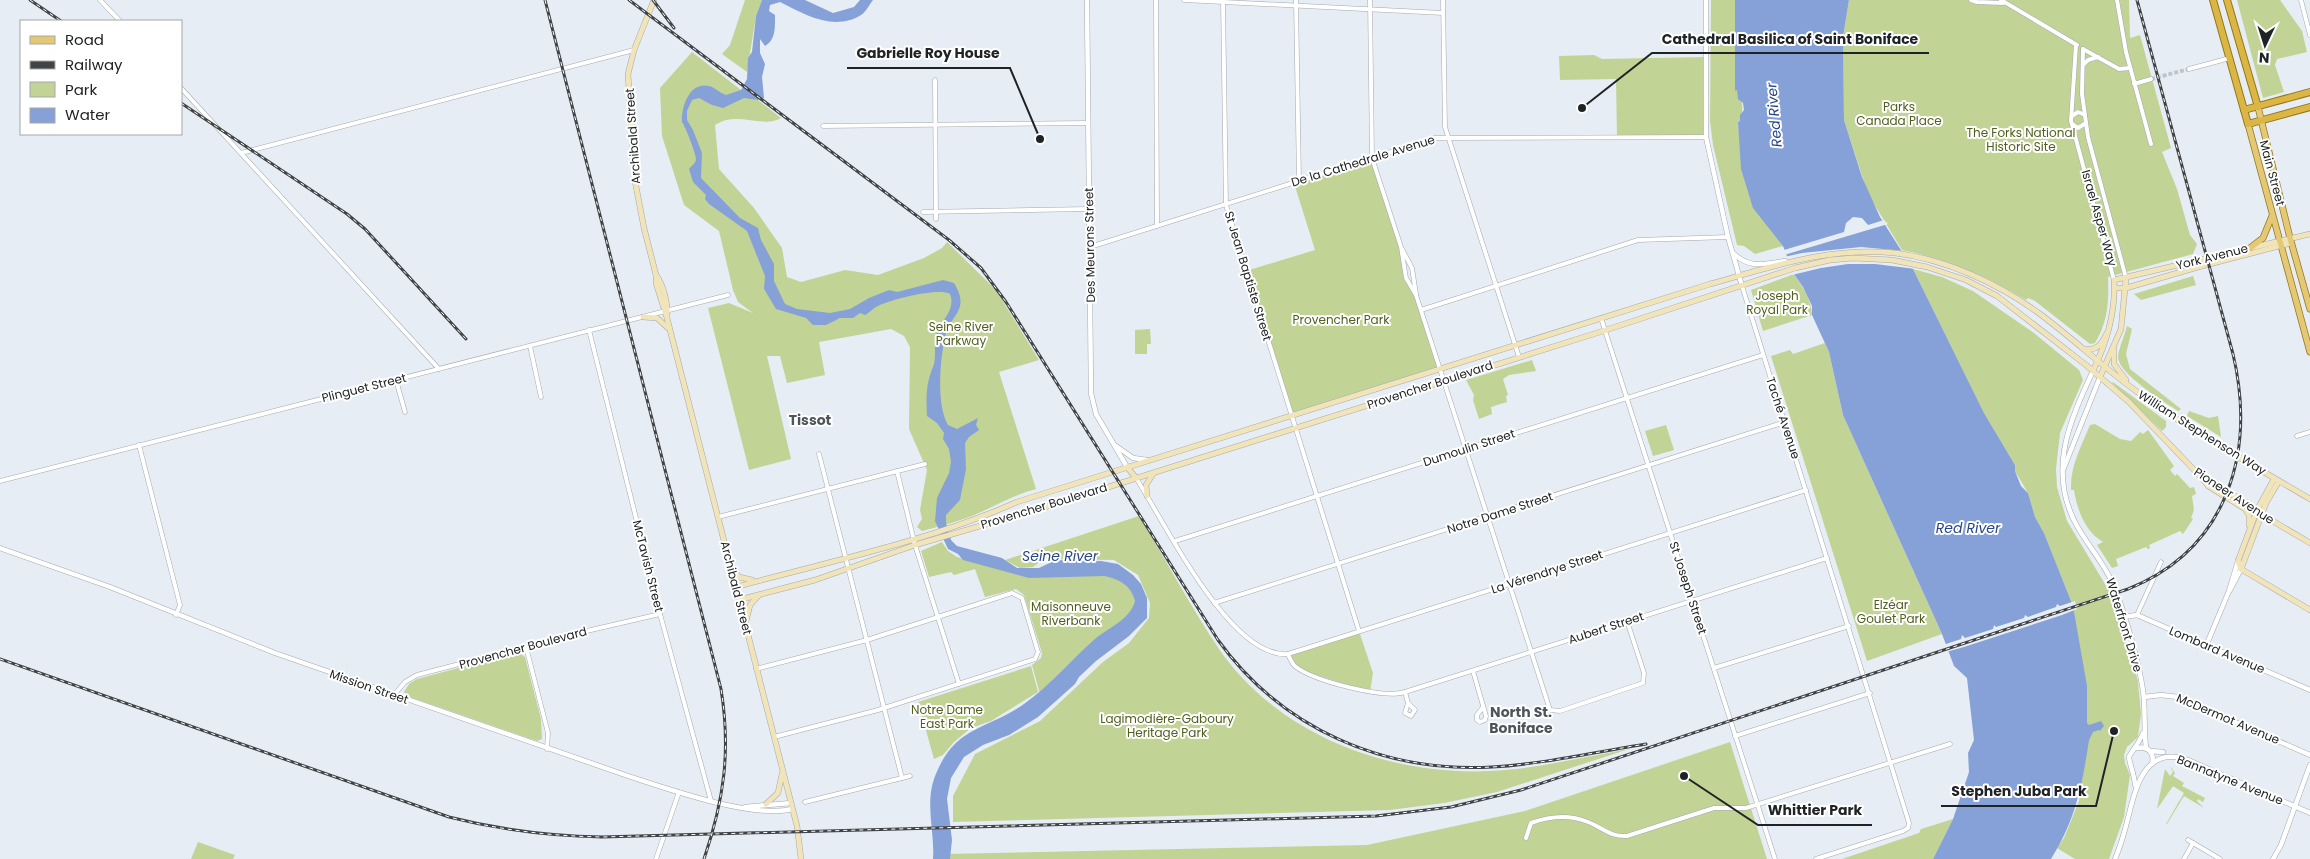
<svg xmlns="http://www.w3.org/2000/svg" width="2310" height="859" font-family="Poppins,sans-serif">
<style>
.green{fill:#c2d396}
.water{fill:#86a1d7}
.pier{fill:#e6edf4}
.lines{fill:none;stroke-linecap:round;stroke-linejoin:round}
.minor-tunnel{stroke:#bec5cb;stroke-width:4;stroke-dasharray:4 2;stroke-linecap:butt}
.minor-casing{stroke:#a3a9b0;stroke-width:5}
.tertiary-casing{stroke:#a3a9b0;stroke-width:5.5}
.secondary-casing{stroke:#a3a9b0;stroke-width:6}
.primary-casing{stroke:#94771b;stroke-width:7}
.trunk-casing{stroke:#94771b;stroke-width:8}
.minor{stroke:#fff;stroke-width:4}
.tertiary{stroke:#fff;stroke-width:4.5}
.secondary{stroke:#f2e4b9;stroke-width:5}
.primary{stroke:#e4c873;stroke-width:5.5}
.trunk{stroke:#dbb644;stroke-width:6}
.rail-casing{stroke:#414447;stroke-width:3}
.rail{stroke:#fff;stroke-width:1;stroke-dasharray:4;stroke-linecap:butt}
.labels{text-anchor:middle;stroke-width:4;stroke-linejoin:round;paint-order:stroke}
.park-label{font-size:12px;fill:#505f1d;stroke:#fff}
.street-label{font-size:12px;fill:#202325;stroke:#fff}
.water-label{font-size:14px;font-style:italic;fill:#274687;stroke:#fff}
.neighbourhood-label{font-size:14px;font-weight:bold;fill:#4e545a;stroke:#fff}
.leader{fill:none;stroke:#202325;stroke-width:2}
.callout-dot{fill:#202325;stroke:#fff;stroke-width:2}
.callout-label{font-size:14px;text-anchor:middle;font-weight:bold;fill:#202325;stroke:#fff;stroke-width:4;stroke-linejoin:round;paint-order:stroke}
</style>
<rect width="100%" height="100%" fill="#e6edf4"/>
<g class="green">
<polygon points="745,0 762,0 756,16 747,72 722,54 730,45"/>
<path d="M1711 0H1735V90H1737C1743 102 1744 108 1740 121L1738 122 1740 142 1783 246 1755 254 1744 246 1737 245 1713 145 1710 121Z"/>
<path d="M1849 0H2129L2130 38 2140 35 2171 148 2162 152 2177 189 2190 235 2197 244 2193 254 2108 277C2109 301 2108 322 2095 343L2090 344 2035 301 2028 298 2026 300C1987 276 1947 259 1902 250L1868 194 1844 120 1843 37Z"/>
<polygon points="2237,0 2280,0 2302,31 2307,52 2277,59 2275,65 2284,92 2263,98"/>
<path d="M692 52 741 90 758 100 781 118C763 129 737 110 715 125L719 169 754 208 782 248 787 277 801 282 845 270 878 275 924 258 942 248 947 242 996 290 1039 360 999 372 1036 489C1013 495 994 507 972 516 956 522 938 527 922 531L917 527 922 519 920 510 927 470 909 429 910 347 904 336 891 329 819 342 825 375 787 383 780 356H767L791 459 749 470 708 308 729 303 753 313 738 302 733 290 719 231 684 205 662 136 660 88Z"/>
<polygon points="1594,55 1602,59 1705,57 1706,137 1617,138 1616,79 1560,80 1559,56"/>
<polygon points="1372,158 1401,247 1404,272 1416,295 1439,367 1291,415 1246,271 1315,250 1294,183"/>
<polygon points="1913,269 1942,277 1973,291 2034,333 2079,370 2083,380 2060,433 2056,469 2057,487 2067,521 2111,594 2138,681 2141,714 2138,737 2127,747 2124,755 2125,763 2130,775 2124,817 2109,859 2075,859 2057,848 2064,838 2079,801 2087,723 2086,713 2073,606 2044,533 2035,517 2028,493 2015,471 2015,465 1984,413"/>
<path d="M1794 274C1803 287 1811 299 1812 315L1763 331 1751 290Z"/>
<polygon points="2193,276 2196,285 2141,300 2134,294"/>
<path d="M2127 326 2132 329 2126 354 2130 369 2181 409 2178 411C2165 402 2118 374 2118 357 2119 347 2125 335 2127 326Z"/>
<polygon points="1150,329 1151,344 1147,344 1147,354 1135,354 1135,330"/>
<polygon points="1825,343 1829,352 1843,415 1942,634 1867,661 1771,356 1790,350 1793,354"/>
<polygon points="1532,360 1536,371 1509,375 1503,379 1508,395 1506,396 1507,402 1491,407 1492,414 1479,419 1473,400 1474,395 1466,380"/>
<polygon points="2113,382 2166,421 2166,427 2162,431 2112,383"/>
<polygon points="2189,411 2209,418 2218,416 2221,437 2187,416"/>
<path d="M2095 424 2120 439 2131 441 2140 432 2143 434 2148 430 2174 466 2170 470 2175 476 2177 474 2190 488 2194 487 2196 494 2192 496 2194 510 2191 518 2193 519 2183 534 2180 531 2149 545 2150 548 2148 549 2146 547 2116 559 2118 566 2112 568 2097 545 2103 542C2085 532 2077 509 2074 490H2071C2070 466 2081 447 2090 425Z"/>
<polygon points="1666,425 1674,450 1653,456 1645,431"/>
<path d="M1139 516C1166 560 1190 606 1219 649 1278 735 1389 776 1490 771 1536 769 1583 757 1629 749L1497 792 1444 803 1390 810 953 822V796L975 754 1040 721 1103 662 1129 643 1149 618 1150 603 1138 575 1114 560 1044 559 1033 567 1020 568 1005 560Z"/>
<polygon points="942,542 948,551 957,557 1030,576 1100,573 1124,581 1135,593 1135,610 1040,694 1032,665 1041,658 1042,653 1024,595 1016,589 985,597 975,569 954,575 951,572 929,577 921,551"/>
<polygon points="1359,631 1373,673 1370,692 1298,669 1288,654"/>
<polygon points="518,652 525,657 541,719 542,739 537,741 407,696 404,692 409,684 417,679"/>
<polygon points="1031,666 1038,692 991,721 971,728 954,742 943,755 934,759 918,702"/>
<polygon points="1730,742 1767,859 945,859 945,854 1367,845 1525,811"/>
<polygon points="2170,766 2175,773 2173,776 2184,783 2182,786 2205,798 2203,802 2198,799 2197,801 2204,808 2184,796 2167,824 2166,824 2184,793 2173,786 2157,809 2165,769 2170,776 2173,772"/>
<polygon points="1953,819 1933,859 1842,859 1919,833 1921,829"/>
<polygon points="198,842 235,855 233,859 191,859"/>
</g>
<g class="water">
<path d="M762 0H805L833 13 854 7 860 0H873C869 5 866 12 861 15 834 32 804 14 780 2L770 5 769 11 775 15C775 27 776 40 765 46L760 39V53L765 64 762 77 764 98 758 100 744 98 723 108 712 105 699 98 692 100 687 111V120L693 130 702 153 701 178 740 218 758 228 761 240 774 264V281L785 304 797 309 830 313 850 309 869 298 889 290 897 292 943 280 954 283C971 311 950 314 945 337 940 360 936 404 948 425L957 429 978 418 976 425 979 430 969 437 965 443 966 469 960 500 946 515V523L951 540 957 546 1002 558 1017 568H1039L1056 560 1101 561 1118 564 1133 575 1141 584 1147 598V618L1129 636 1096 661 1079 677 1075 684 1038 717 1009 735 983 745 964 757 951 778 947 799 952 840 950 859H933C935 833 925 805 934 779 954 725 983 732 1024 704 1051 685 1071 660 1095 639 1109 627 1130 620 1135 601 1131 585 1119 579 1104 576L1029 578 963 560 958 554 948 549 935 521 937 498 949 473 951 462 949 449 943 439 944 433 937 423 927 416C926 398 926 383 933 367 937 357 933 343 937 332 942 320 956 309 950 294 938 287 889 300 878 306 876 306 869 313 865 315L860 313 853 318H840L826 325H813L806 318 776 309 764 289 765 276 747 231 709 204 705 199 706 195 693 182 689 169C691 166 696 163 696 159 696 154 686 128 682 122 681 108 689 81 709 86 714 87 720 93 726 95L741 90 747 79 748 58 752 52 756 16Z"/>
<path d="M1735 0H1849L1843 37 1844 120 1862 177 1880 217 1913 269 1984 413 2015 465V471L2021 486 2028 493 2035 517 2044 533 2073 606 2087 686V723L2089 725 2101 721 2104 726 2100 731 2099 730 2093 732 2089 740C2082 786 2076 819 2051 859H1933L1953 819 1969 772 1968 753 1974 740 1967 678 1954 666 1942 634 1843 415 1829 352 1812 315V306L1803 287 1794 274 1783 246 1753 208 1741 169 1738 122 1740 121V115L1744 110 1743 103 1738 99 1737 90 1735 91Z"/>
</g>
<g class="pier">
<polygon points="1853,217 1862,218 1868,225 1884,220 1888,224 1784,255 1780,247 1784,250 1844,232 1846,223"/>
<polygon points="1861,247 1905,251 1916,269 1875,264 1848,264 1821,268 1792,275 1784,257 1802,253"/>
<polygon points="2075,601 2077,609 2062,615 1964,647 1946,652 1943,645 1961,639 1962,635 1965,638 1993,629 1994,625 1996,627 2024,618 2025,615 2028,617 2056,607 2057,604 2060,606"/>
</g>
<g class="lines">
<polyline class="minor-tunnel" points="2151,79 2189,69"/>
<g class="minor-casing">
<g id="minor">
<polyline points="100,0 120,21"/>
<polyline points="1156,0 1157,226"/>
<polyline points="1184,0 1443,13"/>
<polyline points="1223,0 1226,205 1359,631"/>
<polyline points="1296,0 1299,181"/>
<polyline points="1370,0 1372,158 1401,247 1406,278 1416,295 1550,710 1560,711 1643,683 1644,673 1627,621"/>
<polyline points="1443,0 1445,127 1519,357"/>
<polyline points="1971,0 1977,2 2003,3"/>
<polyline points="2001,0 2077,45"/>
<polyline points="2117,0 2126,52 2151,144"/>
<polyline points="2301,0 2310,35"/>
<polyline points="2076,45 2071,121 2114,280"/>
<polyline points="2083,49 2082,94 2088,137 2126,278"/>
<polyline points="2083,49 2119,69 2130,68"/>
<polyline points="2083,65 2088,60 2098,57"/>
<polyline points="2189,69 2230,58"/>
<polyline points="935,80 936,219"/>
<polyline points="2134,84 2151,79"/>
<polyline points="181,88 439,369"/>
<polyline points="2072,116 2078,112 2085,115"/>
<polyline points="2072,124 2078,128 2086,123"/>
<polyline points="823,126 1088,123"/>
<polyline points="241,153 634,50"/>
<polyline points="923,212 1089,209"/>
<polyline points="1090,247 1435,138 1706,137"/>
<polyline points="1402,249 1412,268 1416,294"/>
<polyline points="1742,286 1909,823 1908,828 1903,831 1816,859"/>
<polyline points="1421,310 1638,240 1728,237"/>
<polyline points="1601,318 1775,859"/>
<polyline points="589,330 660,614 711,801"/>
<polyline points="530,346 541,397"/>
<polyline points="396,380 405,412"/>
<polyline points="2297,436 2310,432"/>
<polyline points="139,445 180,605 176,615"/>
<polyline points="819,454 902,778"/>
<polyline points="897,471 915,545 959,684"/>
<path d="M1136 478C1164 521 1230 659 1288 654 1290 659 1292 664 1296 667 1315 681 1383 699 1405 692L1827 558"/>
<polyline points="0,481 728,295"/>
<polyline points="718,517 925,464"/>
<polyline points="1175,541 1763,355"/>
<polyline points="1214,603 1785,422"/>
<polyline points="2137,615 2161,562"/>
<polyline points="526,647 548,733 547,749"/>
<polyline points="1288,654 1806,490"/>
<polyline points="1714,668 1849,626"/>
<polyline points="756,669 867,640 1012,593 1022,598 1038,652 1035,659 878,710 774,737"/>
<polyline points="1473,671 1486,716 1485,720 1480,722 1477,720 1477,715 1483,707"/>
<polyline points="1405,692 1408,703 1405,713 1411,716 1415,710 1408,703"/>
<polyline points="394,695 405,682 417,675 578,633 660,614"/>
<polyline points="1735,736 1870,693"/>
<polyline points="805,802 910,776"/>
<path d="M1526 838 1531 823C1550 816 1569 814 1588 822 1603 828 1610 837 1627 836L1714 808H1746L1950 744"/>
<polyline points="2188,840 2220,859"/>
<polyline points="656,859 679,792"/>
<polyline points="2184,859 2193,843"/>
</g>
</g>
<g class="tertiary-casing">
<g id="tertiary">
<polyline points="1087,0 1091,393 1096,414 1127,467"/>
<polyline points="1706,0 1706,137 1728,237 1742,286"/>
<path d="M1734 254C1751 269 1763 264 1785 261"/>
<path d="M2093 371C2069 422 2047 472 2077 526 2089 547 2106 566 2115 588 2126 618 2141 668 2144 699 2145 715 2144 732 2146 748"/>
<polyline points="1116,446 1133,458 1147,460"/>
<polyline points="2063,470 2100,377"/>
<path d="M0 548 110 587 275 653 631 777C671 790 753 819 792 809"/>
<polyline points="2230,590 2241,569"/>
<polyline points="2123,617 2137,615 2310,690"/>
<polyline points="2206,646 2229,591 2238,561"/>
<polyline points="2144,697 2161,695 2178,697 2310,755"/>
<path d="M2137 748C2148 746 2155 753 2152 764"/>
<polyline points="2150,751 2163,752"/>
<path d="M2135 785C2135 777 2129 762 2129 757 2130 754 2141 740 2143 733"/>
<polyline points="745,807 791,803"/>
<path d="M2115 859C2120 847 2124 834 2127 822 2135 791 2143 744 2188 760L2310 813"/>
<polyline points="2273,859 2281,845 2310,765"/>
</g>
</g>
<g class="secondary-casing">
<g id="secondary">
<polyline points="654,0 634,50 628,74 635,181 644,228 656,275 656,283 667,318 797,826 801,859"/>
<path d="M656 275C664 286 668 304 667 317"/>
<polyline points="2115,288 2126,288 2198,267 2291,243"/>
<polyline points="643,317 657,318 668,328"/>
<path d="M2084 349C2097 351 2101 345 2107 333"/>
<polyline points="2114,350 2114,364 2126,380"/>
<path d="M2093 371C2107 342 2116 313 2114 280L2310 234"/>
<polyline points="2100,377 2121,329 2126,278"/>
<polyline points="1127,467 1136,478"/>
<polyline points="2202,478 2208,486 2245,509 2249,515 2249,525"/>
<polyline points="2274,479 2257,510 2238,561 2241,569 2310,610"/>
<polyline points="1147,496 1146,485 1153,474"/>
<polyline points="2241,569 2266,503 2279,481"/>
<polyline points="733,570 739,577 752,580"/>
<path d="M736 587C830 561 927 542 1017 502L1710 284C1771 267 1831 246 1895 253 1946 259 1999 284 2040 314 2075 340 2107 371 2143 396 2196 434 2254 466 2310 499"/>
<polyline points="739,600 815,580 915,545 1045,507 1600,332 1795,268 1830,260 1853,258 1892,260 1927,267 1966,280 1997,296 2086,365 2129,402 2200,476 2247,503 2266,517 2310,543"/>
<polyline points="746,621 750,605 758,596"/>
<polyline points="766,804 778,793 782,774"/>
</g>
</g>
<g class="primary-casing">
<g id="primary">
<polyline points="2258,107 2290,238 2310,309"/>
<polyline points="2248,124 2310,352"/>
<polyline points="2250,248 2263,238 2272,216"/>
</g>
</g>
<g class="trunk-casing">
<g id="trunk">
<polyline points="2213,0 2248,124 2310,107"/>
<polyline points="2227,0 2258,107"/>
<polyline points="2244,110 2310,92"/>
</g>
</g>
<use href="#minor" class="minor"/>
<use href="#tertiary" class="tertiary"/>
<use href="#secondary" class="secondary"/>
<use href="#primary" class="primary"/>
<use href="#trunk" class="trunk"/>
<g class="rail-casing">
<g id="rail">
<polyline points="30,0 61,21"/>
<path d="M545 0 721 689C731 751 724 800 704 859"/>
<path d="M629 0 949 240 981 268 1006 302 1218 640C1282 729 1384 773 1492 767 1544 764 1595 752 1646 744"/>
<polyline points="653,0 674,28"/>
<polyline points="181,103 347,214 365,229 466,339"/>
<path d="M0 659 449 817C500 830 549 836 602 837L1376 816 1451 807 1521 790 2128 589C2228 549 2256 452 2233 354L2137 0"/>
</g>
</g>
<use href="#rail" class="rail"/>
</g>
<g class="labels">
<g class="park-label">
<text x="1899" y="111">Parks<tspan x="1899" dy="14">Canada Place</tspan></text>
<text x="2021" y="137">The Forks National<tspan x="2021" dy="14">Historic Site</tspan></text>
<text x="1777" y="300">Joseph<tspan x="1777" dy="14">Royal Park</tspan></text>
<text x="1341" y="324">Provencher Park</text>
<text x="961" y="331">Seine River<tspan x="961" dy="14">Parkway</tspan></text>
<text x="1891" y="609">Elzéar<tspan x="1891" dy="14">Goulet Park</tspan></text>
<text x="1071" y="611">Maisonneuve<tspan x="1071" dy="14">Riverbank</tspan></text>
<text x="947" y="714">Notre Dame<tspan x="947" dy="14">East Park</tspan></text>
<text x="1167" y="723">Lagimodière-Gaboury<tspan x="1167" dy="14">Heritage Park</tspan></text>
</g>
<g class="street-label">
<text transform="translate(633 136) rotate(-94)" y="4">Archibald Street</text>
<text transform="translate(1363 161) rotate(-17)" y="4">De la Cathedrale Avenue</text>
<text transform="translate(2272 173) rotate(75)" y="4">Main Street</text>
<text transform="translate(2099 218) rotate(74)" y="4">Israel Asper Way</text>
<text transform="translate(1090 245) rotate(-91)" y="4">Des Meurons Street</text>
<text transform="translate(2212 257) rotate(-14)" y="4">York Avenue</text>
<text transform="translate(1248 276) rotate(73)" y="4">St Jean Baptiste Street</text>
<text transform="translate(1430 385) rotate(-18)" y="4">Provencher Boulevard</text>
<text transform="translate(364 388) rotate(-14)" y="4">Plinguet Street</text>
<text transform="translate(1783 418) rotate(72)" y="4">Taché Avenue</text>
<text transform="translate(2202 433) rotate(32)" y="4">William Stephenson Way</text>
<text transform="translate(1469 448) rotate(-18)" y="4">Dumoulin Street</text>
<text transform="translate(2234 496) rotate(33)" y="4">Pioneer Avenue</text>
<text transform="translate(1044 506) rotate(-17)" y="4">Provencher Boulevard</text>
<text transform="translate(1500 513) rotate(-18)" y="4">Notre Dame Street</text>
<text transform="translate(648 566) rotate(76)" y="4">McTavish Street</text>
<text transform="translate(1547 572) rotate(-18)" y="4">La Vérendrye Street</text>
<text transform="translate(736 588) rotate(76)" y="4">Archibald Street</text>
<text transform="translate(1688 588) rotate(72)" y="4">St Joseph Street</text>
<text transform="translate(2124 625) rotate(73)" y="4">Waterfront Drive</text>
<text transform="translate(1606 628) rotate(-18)" y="4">Aubert Street</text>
<text transform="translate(523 648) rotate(-15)" y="4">Provencher Boulevard</text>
<text transform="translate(2217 650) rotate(23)" y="4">Lombard Avenue</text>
<text transform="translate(369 687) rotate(19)" y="4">Mission Street</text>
<text transform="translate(2228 719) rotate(23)" y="4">McDermot Avenue</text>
<text transform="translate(2230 780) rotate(22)" y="4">Bannatyne Avenue</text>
</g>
<g class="water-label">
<text transform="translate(1774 115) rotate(-95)" y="5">Red River</text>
<text x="1968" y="533">Red River</text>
<text x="1060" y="561">Seine River</text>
</g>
<g class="neighbourhood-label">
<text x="810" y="425">Tissot</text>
<text x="1521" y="717">North St.<tspan x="1521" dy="16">Boniface</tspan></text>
</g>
</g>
<path class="leader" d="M1582 108L1652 53H1929M1040 139L1010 68H847M2114 731L2096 806H1941M1684 776L1758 825H1872"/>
<g class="callout-dot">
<circle cx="1582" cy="108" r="5"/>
<circle cx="1040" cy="139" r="5"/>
<circle cx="2114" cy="731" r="5"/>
<circle cx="1684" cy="776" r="5"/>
</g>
<g class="callout-label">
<text x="1790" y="44">Cathedral Basilica of Saint Boniface</text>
<text x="928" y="58">Gabrielle Roy House</text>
<text x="2019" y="796">Stephen Juba Park</text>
<text x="1815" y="815">Whittier Park</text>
</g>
<rect x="20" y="20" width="162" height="115" fill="#ffffff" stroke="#a6a7a8"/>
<rect x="30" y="36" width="25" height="8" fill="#e4c873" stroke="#a6a7a8"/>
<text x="65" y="45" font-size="15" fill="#202325">Road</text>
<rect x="30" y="61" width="25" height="8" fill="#414447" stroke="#a6a7a8"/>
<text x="65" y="70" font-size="15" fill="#202325">Railway</text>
<rect x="30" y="82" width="25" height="15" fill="#c2d396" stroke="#a6a7a8"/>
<text x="65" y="95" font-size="15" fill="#202325">Park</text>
<rect x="30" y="108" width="25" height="15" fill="#86a1d7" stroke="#a6a7a8"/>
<text x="65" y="120" font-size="15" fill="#202325">Water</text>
<g transform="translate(2265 45) rotate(184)" stroke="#ffffff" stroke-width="4" paint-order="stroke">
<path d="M0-4L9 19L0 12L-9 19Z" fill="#202325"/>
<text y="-8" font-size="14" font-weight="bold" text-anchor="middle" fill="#202325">N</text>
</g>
</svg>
